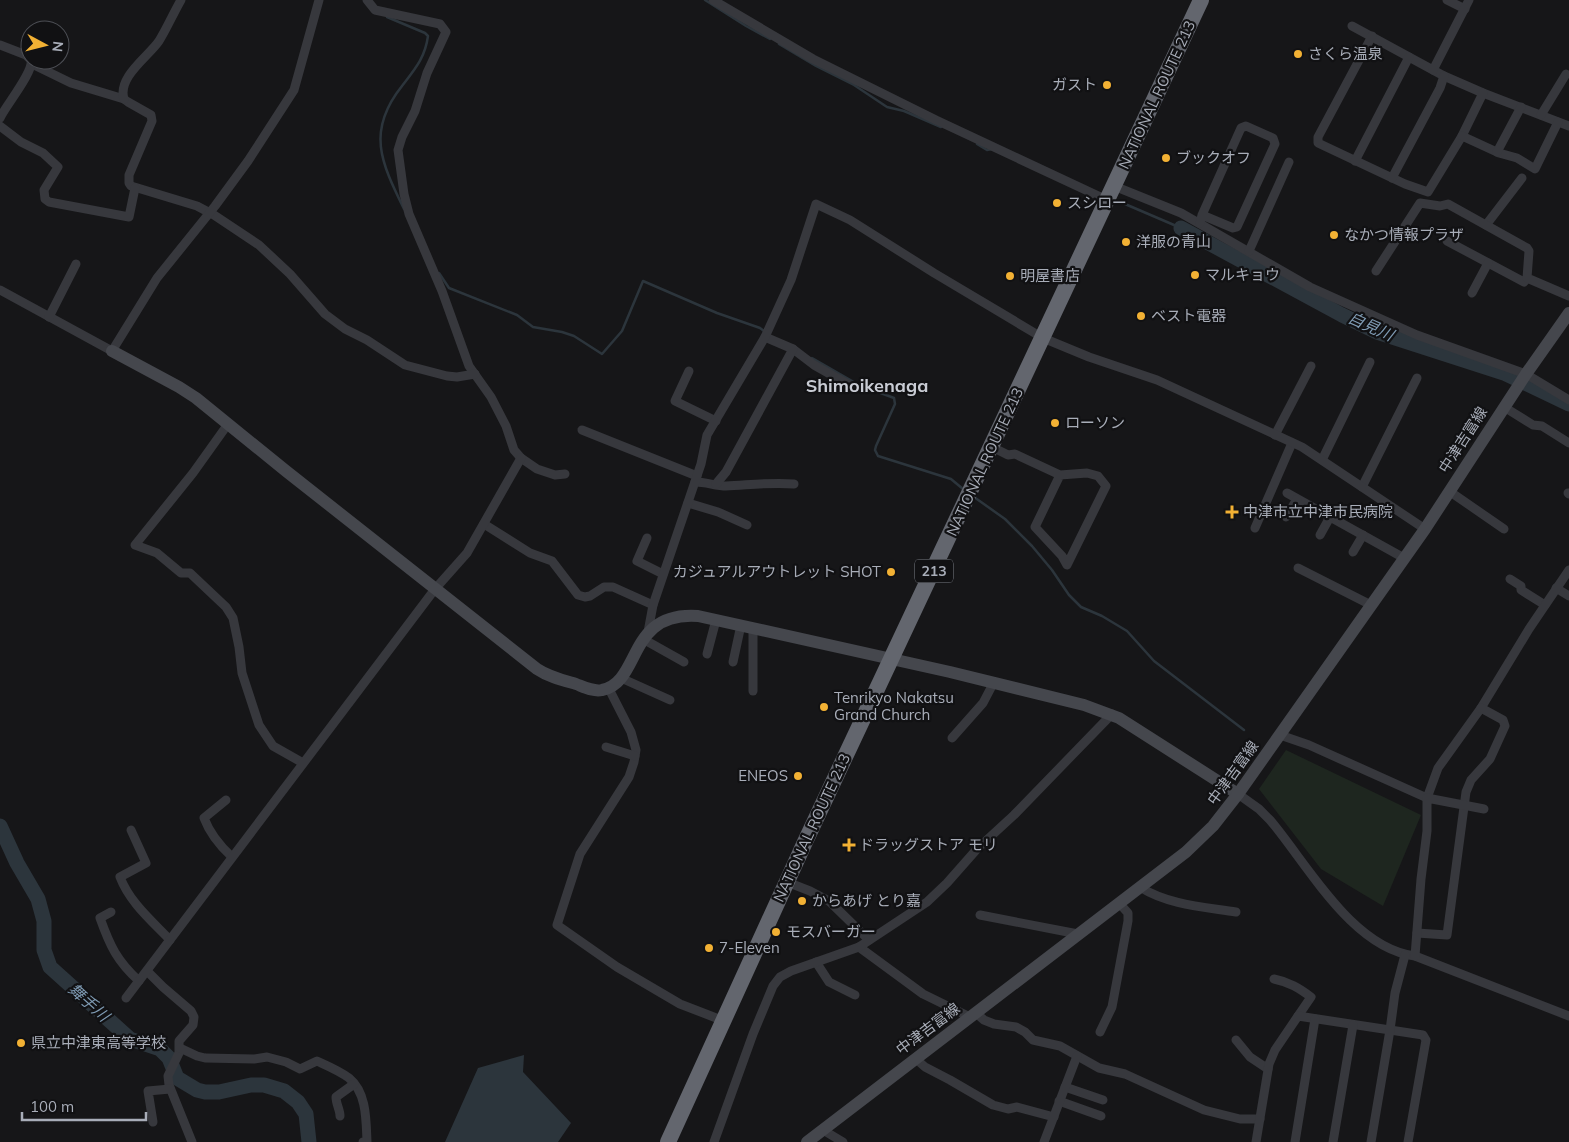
<svg xmlns="http://www.w3.org/2000/svg" width="1569" height="1142" font-family="Mulish,'Noto Sans JP',sans-serif">
<style>
.green{fill:#1e261f}
.water{fill:#2c353c}
.lines{fill:none;stroke-linecap:round;stroke-linejoin:round}
.stream{stroke:#2c353c;stroke-width:2.5}
.river{stroke:#2c353c;stroke-width:15}
.street{stroke:#37383d;stroke-width:9}
.secondary{stroke:#45474d;stroke-width:12}
.highway{stroke:#63666e;stroke-width:16}
.poi-dot{fill:#f2b134;stroke:#111113;stroke-width:2}
.labels{text-anchor:middle;stroke-width:4.5;stroke-linejoin:round;paint-order:stroke}
.shield{fill:#111113;stroke:#7b7e86;stroke-width:1}
.shield-label{font-size:14px;font-weight:bold;fill:#a8adb8}
.poi-label{font-size:15px;fill:#a8adb8;stroke:#111113;text-anchor:start}
.street-label{font-size:15px;fill:#a8adb8;stroke:#111113}
.water-label{font-size:16px;font-style:italic;fill:#7f9bb3;stroke:#111113}
.quarter-label{font-size:18px;font-weight:bold;fill:#c9ccd4;stroke:#111113}
</style>
<rect width="100%" height="100%" fill="#161618"/>
<polygon class="green" points="1286,750 1421,815 1383,906 1321,869 1259,789"/>
<polygon class="water" points="524,1055 523,1072 571,1123 558,1142 445,1142 478,1068"/>
<g class="lines">
<g class="stream">
<polyline points="705,0 746,26 770,39"/>
<path d="M387 17 425 33 428 36C425 58 415 69 402 86 366 131 381 162 404 209"/>
<polyline points="779,44 816,66 854,85 887,107 904,111 941,127"/>
<polyline points="977,144 987,150 992,149"/>
<polyline points="1118,201 1181,228"/>
<polyline points="439,273 449,288 517,315 533,327 562,332 574,336 602,354 622,331 643,281 717,313 760,328 764,331"/>
<polyline points="812,358 859,385 894,398 895,404 876,446 875,450 878,456 951,479 963,489"/>
<polyline points="974,497 1005,519 1032,546 1052,570 1069,595 1081,607 1102,616 1127,631 1154,661 1244,730"/>
</g>
<g class="river">
<polyline points="1181,228 1342,315 1377,332 1504,373 1569,404"/>
<polyline points="0,826 17,863 38,899 44,921 44,950 50,967 130,1039 160,1049 169,1058 177,1078 197,1090 205,1092 219,1092 251,1085 264,1085 284,1091 298,1102 306,1114 309,1142"/>
</g>
<g class="street">
<polyline points="367,0 375,10 440,24 446,32 427,73 415,111 402,137 398,150 404,194 409,214 442,291 469,366 491,397 506,426 514,450 521,458 537,469 555,475 565,474"/>
<polyline points="713,0 813,59 936,120 1107,200"/>
<polyline points="1447,0 1465,9"/>
<polyline points="1352,26 1444,76 1483,93 1569,126"/>
<polyline points="1372,36 1318,137 1318,143 1405,184 1428,192 1462,136 1483,93"/>
<polyline points="0,45 26,55 30,59"/>
<polyline points="32,64 71,83 124,99 128,102 151,115 152,121 129,175 129,183 131,186 197,206 214,215 259,245 290,274 325,314 345,329 367,340 405,365 447,376 457,377 475,374"/>
<polyline points="1433,70 1469,0"/>
<path d="M124 99C117 77 149 56 159 41 167 28 173 14 181 0"/>
<polyline points="1541,115 1566,74"/>
<path d="M0 118C6 105 34 72 31 60"/>
<polyline points="0,126 21,142 43,153 58,167 44,190 45,199 49,202 129,217 135,188"/>
<polyline points="1462,136 1499,153 1517,158 1535,169 1558,122"/>
<polyline points="1497,152 1521,107"/>
<polyline points="1355,161 1409,57"/>
<polyline points="1392,178 1440,88 1444,76"/>
<polyline points="1114,186 1181,213 1310,287 1417,335 1526,374 1569,400"/>
<polyline points="1200,223 1202,215 1241,128 1246,126 1273,138 1275,144 1237,227 1233,228 1202,215"/>
<polyline points="1486,225 1522,178"/>
<polyline points="1447,241 1524,282 1527,278"/>
<polyline points="1249,251 1289,162"/>
<polyline points="1376,271 1420,203 1440,206 1448,204 1527,248 1529,251 1527,278 1569,296"/>
<polyline points="0,290 112,351 157,278 215,206 248,161 294,90 319,0"/>
<polyline points="1472,293 1488,263"/>
<polyline points="49,317 76,264"/>
<polyline points="793,349 814,365 853,387"/>
<polyline points="689,371 675,401 716,421"/>
<polyline points="1504,407 1533,425 1542,426 1569,443"/>
<polyline points="228,424 193,473 135,545 157,553 181,573 190,573 226,607 233,618 239,647 242,673 259,725 273,746 303,763"/>
<polyline points="582,430 697,476"/>
<polyline points="1275,435 1311,366"/>
<polyline points="992,447 1008,455 1015,454 1060,475 1087,473 1098,476 1106,486 1067,565 1062,556 1035,527 1060,475"/>
<polyline points="1322,460 1370,362"/>
<path d="M695 482C706 482 716 486 726 486 749 485 771 482 794 484"/>
<polyline points="716,484 726,472 793,349 765,337"/>
<polyline points="1362,487 1417,378"/>
<polyline points="1449,491 1504,529"/>
<polyline points="1287,493 1404,558"/>
<polyline points="1568,493 1569,494"/>
<polyline points="688,503 718,512 747,525"/>
<polyline points="1286,517 1297,499"/>
<polyline points="484,524 530,553 552,561 578,595 585,597 590,596 604,587 613,587 653,605"/>
<polyline points="1255,528 1292,443"/>
<polyline points="1320,535 1330,517"/>
<polyline points="647,538 637,561 663,574"/>
<polyline points="1353,552 1363,535"/>
<polyline points="1298,568 1371,605"/>
<polyline points="1510,579 1521,586 1521,590 1545,605"/>
<polyline points="1556,588 1569,596"/>
<polyline points="753,628 753,691"/>
<polyline points="648,632 653,605 701,464 707,435 765,337 791,280 816,204 850,220 934,273 1043,338 1089,357 1157,380 1302,447 1425,529"/>
<polyline points="643,639 684,662"/>
<polyline points="707,654 716,620"/>
<polyline points="733,662 741,625"/>
<polyline points="621,678 670,700"/>
<polyline points="608,687 631,732 636,750 634,762 629,777 580,854 557,925 617,967 680,1004 724,1021"/>
<polyline points="1280,735 1309,745 1427,798 1438,768 1481,708 1529,629 1569,570"/>
<polyline points="952,738 983,703 994,682"/>
<polyline points="606,747 635,756"/>
<path d="M1238 794 1259 809 1270 820C1308 865 1352 948 1415 956L1569 1016"/>
<path d="M226 800 204 818C210 834 220 846 232 857"/>
<path d="M131 830 146 863 120 877C130 903 152 921 170 940"/>
<polyline points="787,882 810,891 829,901 869,940"/>
<path d="M1140 887C1168 905 1205 907 1236 912"/>
<path d="M111 912 100 918C110 946 117 961 139 981"/>
<polyline points="980,915 1078,934"/>
<polyline points="1417,933 1447,935 1466,792 1471,780 1490,759 1505,726 1503,720 1481,708"/>
<polyline points="859,947 923,994 970,1017"/>
<polyline points="1415,956 1421,879 1427,831 1427,798 1484,809"/>
<polyline points="816,962 829,982 855,995"/>
<polyline points="147,971 163,987 191,1011 194,1017 193,1025 179,1041 179,1053 168,1076 169,1085 192,1142"/>
<path d="M1274 979C1289 982 1299 988 1311 997L1298 1016"/>
<polyline points="126,998 435,589 467,553 521,458"/>
<polyline points="976,1013 984,1020 994,1024 1016,1027 1025,1032 1033,1040 1060,1046 1099,1068 1125,1074 1204,1110 1240,1119 1260,1119"/>
<polyline points="1100,1032 1112,1007 1128,921 1128,913 1119,903"/>
<polyline points="1236,1040 1250,1057 1268,1069"/>
<path d="M180 1048 197 1056 205 1058 254 1059 267 1057 286 1062 300 1069 317 1061C328 1066 340 1071 349 1078 367 1093 366 1120 367 1142H363"/>
<polyline points="916,1059 925,1067 950,1080 993,1105 1008,1109 1017,1107 1054,1117"/>
<polyline points="1065,1087 1103,1100"/>
<polyline points="1059,1101 1101,1116"/>
<path d="M340 1116C340 1110 336 1104 336 1097L354 1084"/>
<polyline points="153,1122 148,1091 170,1089"/>
<polyline points="823,1130 843,1142"/>
<polyline points="714,1142 753,1034 773,986 780,977 791,971 859,947 927,902 947,883 977,849 1014,815 1112,714"/>
<polyline points="1044,1142 1077,1056"/>
<polyline points="1256,1142 1269,1064 1275,1050 1298,1016 1423,1035 1426,1040 1408,1142"/>
<polyline points="1295,1142 1315,1019"/>
<polyline points="1333,1142 1353,1025"/>
<polyline points="1371,1142 1390,1030 1395,993 1405,955"/>
</g>
<g class="secondary">
<path d="M112 351 179 387 196 398 286 471 537 669C549 677 562 680 576 684 584 687 594 692 602 690 642 682 626 611 698 616L950 672 1084 705 1119 718 1238 794"/>
<polyline points="807,1142 1186,852 1213,826 1238,794 1425,529 1526,374 1569,313"/>
</g>
<polyline class="highway" points="668,1142 805,842 1201,0"/>
</g>
<g class="poi-dot">
<circle cx="1298" cy="54" r="5"/>
<circle cx="1107" cy="85" r="5"/>
<circle cx="1166" cy="158" r="5"/>
<circle cx="1057" cy="203" r="5"/>
<circle cx="1334" cy="235" r="5"/>
<circle cx="1126" cy="242" r="5"/>
<circle cx="1195" cy="275" r="5"/>
<circle cx="1010" cy="276" r="5"/>
<circle cx="1141" cy="316" r="5"/>
<circle cx="1055" cy="423" r="5"/>
<path d="M1229.5 504.5h5v5h5v5h-5v5h-5v-5h-5v-5h5z"/>
<circle cx="891" cy="572" r="5"/>
<circle cx="824" cy="707" r="5"/>
<circle cx="798" cy="776" r="5"/>
<path d="M846.5 837.5h5v5h5v5h-5v5h-5v-5h-5v-5h5z"/>
<circle cx="802" cy="901" r="5"/>
<circle cx="776" cy="932" r="5"/>
<circle cx="709" cy="948" r="5"/>
<circle cx="21" cy="1043" r="5"/>
</g>
<g class="labels">
<rect class="shield" x="915" y="559.5" width="38" height="23" rx="4"/>
<g class="shield-label">
<text x="934" y="576">213</text>
</g>
<g class="poi-label">
<text x="1308" y="59">さくら温泉</text>
<text x="1097" y="90" text-anchor="end">ガスト</text>
<text x="1176" y="163">ブックオフ</text>
<text x="1067" y="208">スシロー</text>
<text x="1344" y="240">なかつ情報プラザ</text>
<text x="1136" y="247">洋服の青山</text>
<text x="1205" y="280">マルキョウ</text>
<text x="1020" y="281">明屋書店</text>
<text x="1151" y="321">ベスト電器</text>
<text x="1065" y="428">ローソン</text>
<text x="1243" y="517">中津市立中津市民病院</text>
<text x="881" y="577" text-anchor="end">カジュアルアウトレット SHOT</text>
<text x="834" y="703">Tenrikyo Nakatsu<tspan x="834" dy="17">Grand Church</tspan></text>
<text x="788" y="781" text-anchor="end">ENEOS</text>
<text x="859" y="850">ドラッグストア モリ</text>
<text x="812" y="906">からあげ とり嘉</text>
<text x="786" y="937">モスバーガー</text>
<text x="719" y="953">7-Eleven</text>
<text x="31" y="1048">県立中津東高等学校</text>
</g>
<g class="street-label">
<text transform="translate(1157 95) rotate(-65)" y="5">NATIONAL ROUTE 213</text>
<text transform="translate(1463 440) rotate(-57)" y="5">中津吉富線</text>
<text transform="translate(985 462) rotate(-65)" y="5">NATIONAL ROUTE 213</text>
<text transform="translate(1233 773) rotate(-54)" y="5">中津吉富線</text>
<text transform="translate(812 828) rotate(-65)" y="5">NATIONAL ROUTE 213</text>
<text transform="translate(928 1029) rotate(-37)" y="5">中津吉富線</text>
</g>
<g class="water-label">
<text transform="translate(1371 326) rotate(24)" y="6">自見川</text>
<text transform="translate(89 1002) rotate(42)" y="6">舞手川</text>
</g>
<g class="quarter-label">
<text x="867" y="392">Shimoikenaga</text>
</g>
</g>
<g transform="translate(45 45) rotate(97)"><circle r="24" fill="#111113" stroke="#4d4f55"/>
<path d="M0-4L9 19L0 12L-9 19Z" fill="#f2b134"/>
<text y="-8" font-size="14" font-weight="bold" text-anchor="middle" fill="#a8adb8">N</text>
</g>
<path d="M22 1112v8h124v-8" fill="none" stroke="#a8adb8" stroke-width="2.5"/>
<text x="30" y="1112" font-size="15" fill="#a8adb8" stroke="#111113" stroke-width="4" paint-order="stroke">100 m</text>
</svg>
